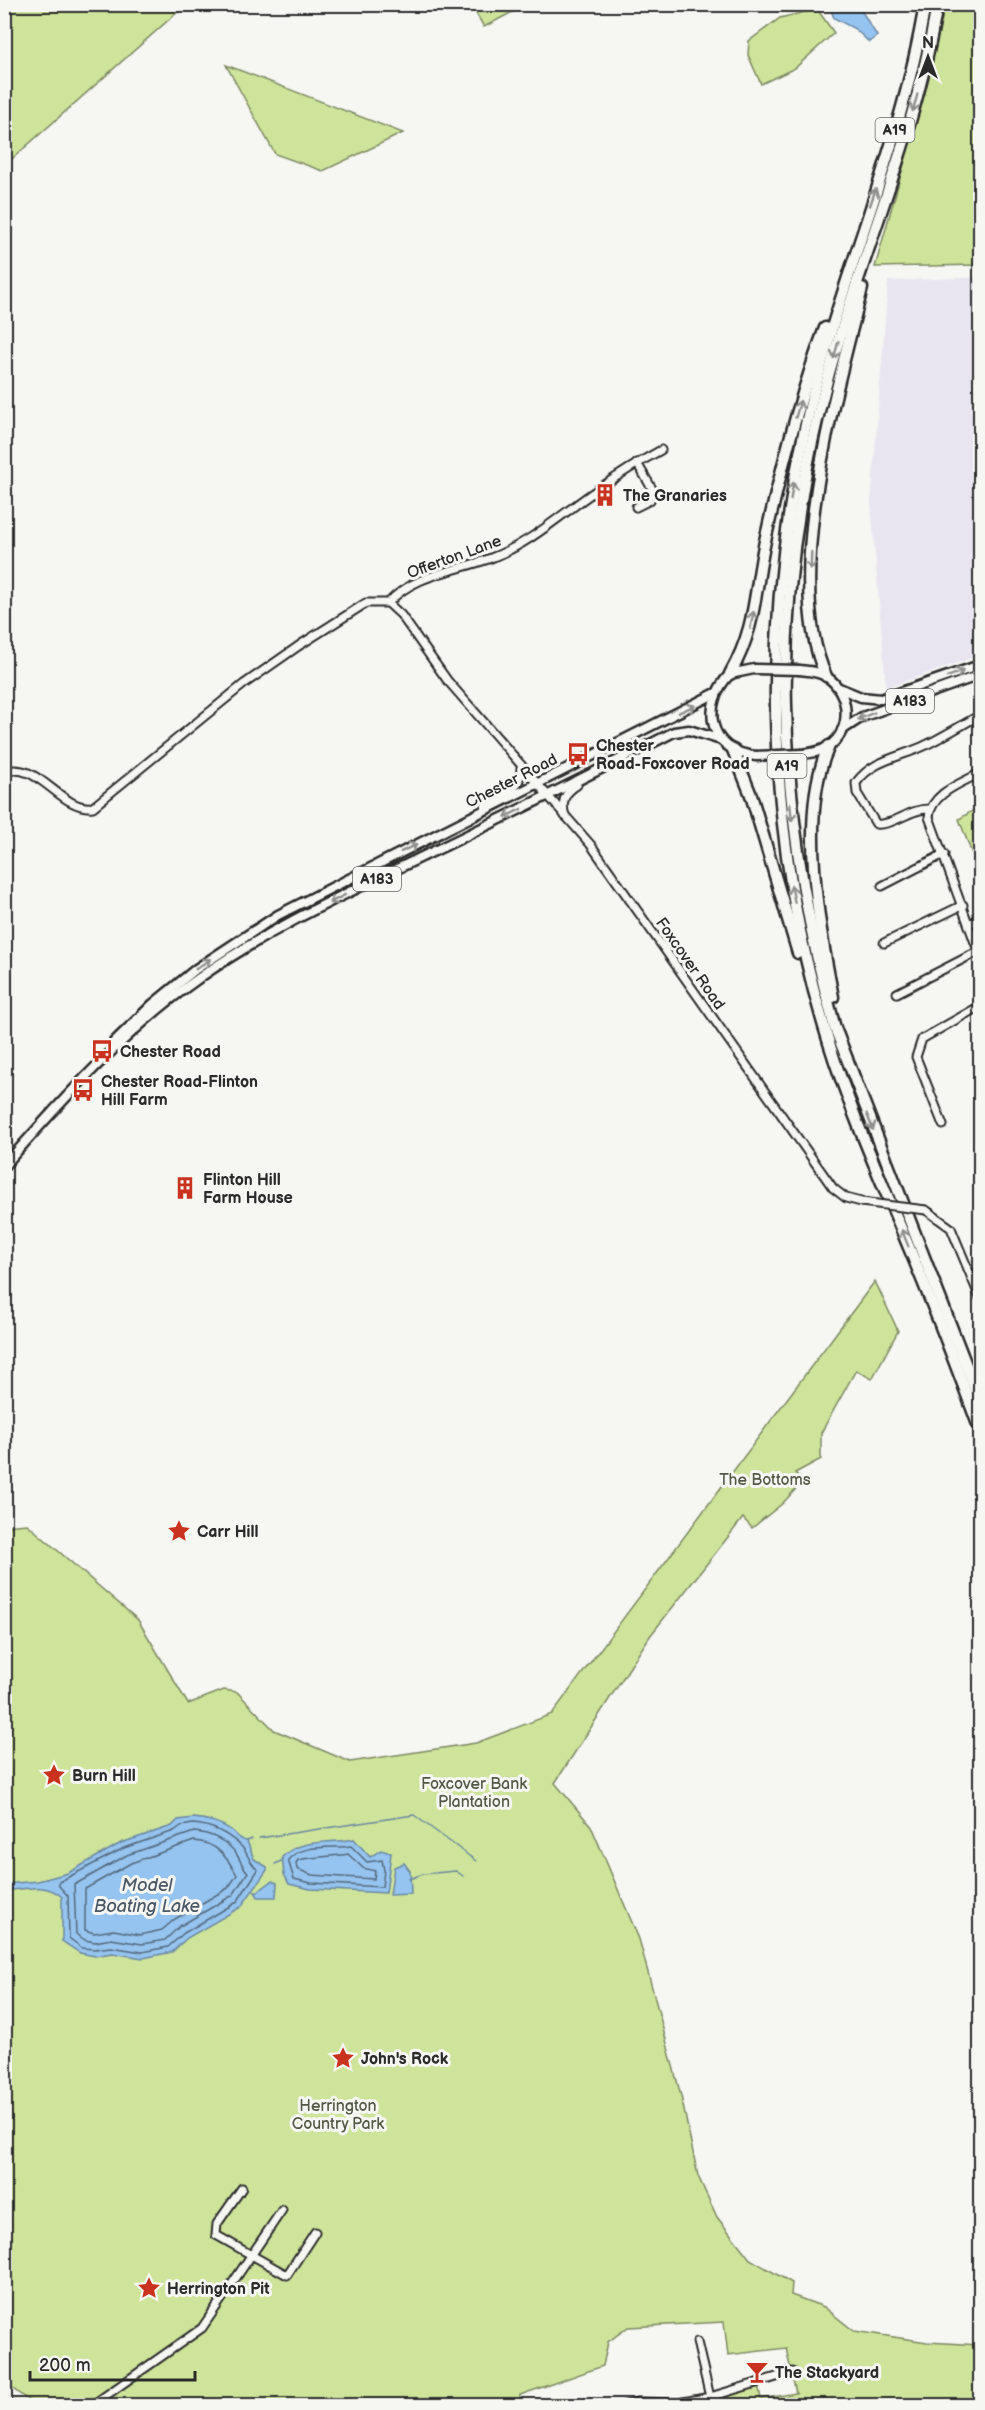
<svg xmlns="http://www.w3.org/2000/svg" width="985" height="2410" font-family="'Balsamiq Sans',sans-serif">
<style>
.built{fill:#e8e5f1}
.green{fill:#cee49a;stroke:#7c8862;stroke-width:1.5}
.water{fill:#95c4f0;stroke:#6b87a1;stroke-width:1.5}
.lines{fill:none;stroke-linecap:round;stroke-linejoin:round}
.shore{stroke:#55687a;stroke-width:1.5}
.stream{stroke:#6b87a1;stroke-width:1.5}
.minor-casing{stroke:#2b2b2b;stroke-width:11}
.major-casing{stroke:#2b2b2b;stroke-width:13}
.highway-casing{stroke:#2b2b2b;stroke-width:15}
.minor{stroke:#f6f6f2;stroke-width:7}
.major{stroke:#f6f6f2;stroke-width:8}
.highway{stroke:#f6f6f2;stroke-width:10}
.minor-bridge-casing{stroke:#2b2b2b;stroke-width:11;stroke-linecap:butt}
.major-bridge-casing{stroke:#2b2b2b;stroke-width:13;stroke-linecap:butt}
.minor-bridge{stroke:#f6f6f2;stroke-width:7}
.major-bridge{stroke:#f6f6f2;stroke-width:8}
.oneway{stroke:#90908e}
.labels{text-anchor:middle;stroke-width:6;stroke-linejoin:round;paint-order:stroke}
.shield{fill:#f6f6f2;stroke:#686867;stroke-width:1.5}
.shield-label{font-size:15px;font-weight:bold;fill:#2b2b2b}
.poi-label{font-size:16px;font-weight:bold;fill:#2b2b2b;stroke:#f6f6f2;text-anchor:start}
.street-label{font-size:16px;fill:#2b2b2b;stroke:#f6f6f2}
.park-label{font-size:16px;fill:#545947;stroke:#f6f6f2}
.water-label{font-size:18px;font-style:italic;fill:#4b5966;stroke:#f6f6f2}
</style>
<rect width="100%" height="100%" fill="#f6f6f2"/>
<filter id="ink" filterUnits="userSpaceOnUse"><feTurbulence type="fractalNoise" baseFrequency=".0167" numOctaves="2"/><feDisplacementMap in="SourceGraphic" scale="12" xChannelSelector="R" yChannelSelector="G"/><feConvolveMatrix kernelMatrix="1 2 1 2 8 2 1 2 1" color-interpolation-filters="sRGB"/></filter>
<g filter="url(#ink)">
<polygon class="built" points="980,277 980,655 886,688 871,503 888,281"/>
<g class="green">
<polygon points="5,4 180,4 182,8 5,165"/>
<polygon points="471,5 526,5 484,27"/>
<polygon points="945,5 980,5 980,265 875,267 931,68"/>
<polygon points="817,9 834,33 795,68 761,84 748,55 749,41 780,18"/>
<polygon points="226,65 403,133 323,171 275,154"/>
<polygon points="980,806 980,849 972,854 959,819"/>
<polygon points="875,1281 898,1331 872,1379 856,1370 821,1433 821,1459 795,1473 803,1481 783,1503 752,1528 743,1518 650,1636 555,1783 591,1826 639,1939 681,2096 698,2176 717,2217 750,2259 792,2283 791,2295 824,2307 854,2331 927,2342 980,2345 980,2405 707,2405 713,2400 758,2384 761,2399 796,2393 786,2348 728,2355 724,2322 628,2327 608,2342 603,2366 520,2395 520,2405 36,2406 5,2383 5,1526 27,1524 138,1620 188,1704 224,1690 237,1692 274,1730 350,1762 476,1743 552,1714"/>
</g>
<g class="water">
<polygon points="829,5 858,5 877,36 869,42 855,29 834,18"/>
<path d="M193 1818C207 1819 219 1822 231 1830 237 1835 239 1840 247 1841L254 1859 267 1867V1870L241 1907 187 1938 172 1952 143 1958 112 1953 95 1956 80 1953 62 1941V1897C46 1882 25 1889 5 1891V1884L38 1881 68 1873 121 1843 172 1826 178 1820Z"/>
<path d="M354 1839 370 1857 381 1850 391 1853 386 1893 310 1889 289 1884 284 1874 282 1857C301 1838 329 1844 354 1839Z"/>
<polygon points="404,1863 410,1871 411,1894 390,1895 394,1867"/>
<polygon points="272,1881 277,1883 276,1897 258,1897 256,1893"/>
</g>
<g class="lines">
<g class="shore">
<path d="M193 1824C212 1825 228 1834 241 1846 248 1853 249 1863 258 1870L237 1902 184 1933 168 1947 142 1952 111 1947 95 1949 82 1948 69 1938 68 1896 59 1886V1882L124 1848 174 1831 181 1826Z"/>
<path d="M194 1832C210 1833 228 1841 237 1855 241 1861 242 1867 248 1872L233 1895 180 1926 165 1940 142 1944 111 1939 95 1942 85 1940 76 1934 74 1885 127 1855Z"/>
<path d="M194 1841C216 1842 227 1857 237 1875L228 1888 175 1919 162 1930 140 1935 114 1930 94 1933 85 1930V1889L131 1863Z"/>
<path d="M351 1846 367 1862 382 1860 384 1870 382 1887 311 1883 294 1879 288 1860C302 1843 332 1849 351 1846Z"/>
<path d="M348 1854 363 1868 375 1871 374 1879 312 1875 297 1869 296 1863 298 1860C316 1856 331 1857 348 1854Z"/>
</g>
<g class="stream">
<polyline points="259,1838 414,1815 476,1861"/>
<polyline points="247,1841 252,1839"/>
<polyline points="275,1864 281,1861"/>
<polyline points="409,1879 423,1874 456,1871 463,1876"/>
<polyline points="254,1891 256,1893"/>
</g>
<g class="minor-casing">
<g id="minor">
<polyline points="636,507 650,500 654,492 637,463"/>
<path d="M388 603C416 573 454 572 491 558 529 544 558 517 591 494 614 478 637 463 661 450"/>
<path d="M4 772C38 759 60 811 93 807L244 684 300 645 366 603H388L401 615 447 680 591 845 833 1188 846 1198 861 1202"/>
<path d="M980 773C962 783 931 793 929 817L980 956"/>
<path d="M485 805C504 796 521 791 521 768"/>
<path d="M930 809C910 808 894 826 876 824L857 793 856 783C873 759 902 757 926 745 944 736 962 725 980 715"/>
<path d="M565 816C561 802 564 793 577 785"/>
<polyline points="977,861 980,860"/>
<polyline points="882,886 944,854"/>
<polyline points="970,923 980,920"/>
<polyline points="884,943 963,905"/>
<polyline points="897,993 979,951"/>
<polyline points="980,1084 980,1085"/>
<polyline points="943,1125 916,1057 922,1039 980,1006"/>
<polyline points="926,1210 951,1228 980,1298"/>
<polyline points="242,2188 217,2224 216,2235 287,2275 315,2232"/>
<polyline points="697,2342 710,2397 703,2406"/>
<polyline points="4,2401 12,2406"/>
<polyline points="91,2406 202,2328 282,2210"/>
<polyline points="622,2406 637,2402 678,2403 710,2397 793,2372"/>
</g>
</g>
<g class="major-casing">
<g id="major">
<path d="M754 669 730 674C700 705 708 752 756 756"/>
<path d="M800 670C809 671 819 671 827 677 850 692 853 730 829 746 821 752 811 753 802 754"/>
<polyline points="839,688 861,697 881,699 980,665"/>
<polyline points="842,730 862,717 980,675"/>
<polyline points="114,1042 153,1004 196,969 278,915 714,694"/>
<path d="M4 1166C64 1098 125 1030 199 978 271 927 352 891 430 853 512 814 593 773 674 732L689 730 718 739"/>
</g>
</g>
<g class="highway-casing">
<g id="highway">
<path d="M925 4C901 152 835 288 804 433 760 636 767 845 829 1043 851 1113 882 1182 910 1250 935 1310 958 1370 980 1430"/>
<path d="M937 4C917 132 863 250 829 373 767 597 774 805 835 1028L980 1401"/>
<path d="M730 674C757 626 754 592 765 541 781 469 799 397 825 328"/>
<path d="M826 676C781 577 837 391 862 288"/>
<path d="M829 746C798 811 819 928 833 997"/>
<polyline points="733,750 751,795 798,953"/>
</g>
</g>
<use href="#minor" class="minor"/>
<use href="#major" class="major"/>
<use href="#highway" class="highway"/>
<g class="minor-bridge-casing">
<polyline id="minor-bridge" points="861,1202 926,1210"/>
</g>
<g class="major-bridge-casing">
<g id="major-bridge">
<polyline points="754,669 800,670"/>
<polyline points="756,756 802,754"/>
</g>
</g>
<use href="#minor-bridge" class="minor-bridge"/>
<use href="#major-bridge" class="major-bridge"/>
</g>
<defs><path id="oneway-shaft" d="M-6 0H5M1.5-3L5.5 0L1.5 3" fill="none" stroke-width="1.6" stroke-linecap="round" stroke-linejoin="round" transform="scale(1.5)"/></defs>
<g class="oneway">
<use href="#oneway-shaft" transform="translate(915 103) rotate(106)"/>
<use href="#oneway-shaft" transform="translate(873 197) rotate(-71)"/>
<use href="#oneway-shaft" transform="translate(836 350) rotate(106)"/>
<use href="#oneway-shaft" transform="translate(798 409) rotate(-74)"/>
<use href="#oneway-shaft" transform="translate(792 491) rotate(-80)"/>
<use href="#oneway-shaft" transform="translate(811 561) rotate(92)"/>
<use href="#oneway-shaft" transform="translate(752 620) rotate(-79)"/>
<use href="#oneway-shaft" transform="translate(955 674) rotate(-20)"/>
<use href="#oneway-shaft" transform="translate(687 709) rotate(-24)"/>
<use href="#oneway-shaft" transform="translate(866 716) rotate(157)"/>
<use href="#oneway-shaft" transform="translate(791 812) rotate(84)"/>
<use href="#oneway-shaft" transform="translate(513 813) rotate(154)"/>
<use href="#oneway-shaft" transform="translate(409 848) rotate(-26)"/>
<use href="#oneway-shaft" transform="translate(793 894) rotate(-101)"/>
<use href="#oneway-shaft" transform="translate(337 899) rotate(153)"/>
<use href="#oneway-shaft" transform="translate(203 964) rotate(-35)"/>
<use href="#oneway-shaft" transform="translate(870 1122) rotate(68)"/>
<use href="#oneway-shaft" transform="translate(905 1238) rotate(-112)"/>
</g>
</g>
<defs>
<g id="building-bare" transform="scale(1.8)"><path d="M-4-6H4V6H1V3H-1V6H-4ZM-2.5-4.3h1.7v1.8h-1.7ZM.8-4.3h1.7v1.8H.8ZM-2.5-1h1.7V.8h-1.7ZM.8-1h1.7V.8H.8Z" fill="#c8321e" stroke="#f6f6f2" stroke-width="2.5" paint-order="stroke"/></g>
<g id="bus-bare" transform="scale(1.8)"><path d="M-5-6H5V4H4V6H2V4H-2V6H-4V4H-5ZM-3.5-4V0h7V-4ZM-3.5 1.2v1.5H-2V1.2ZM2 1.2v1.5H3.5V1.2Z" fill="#c8321e" stroke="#f6f6f2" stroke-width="2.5" paint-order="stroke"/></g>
<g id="sight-bare" transform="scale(1.8)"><path d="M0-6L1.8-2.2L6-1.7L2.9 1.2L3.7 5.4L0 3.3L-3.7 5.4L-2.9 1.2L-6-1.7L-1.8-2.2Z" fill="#c8321e" stroke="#f6f6f2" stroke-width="2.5" paint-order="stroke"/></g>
<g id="bar-bare" transform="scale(1.8)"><path d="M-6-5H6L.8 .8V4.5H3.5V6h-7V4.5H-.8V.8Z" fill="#c8321e" stroke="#f6f6f2" stroke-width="2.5" paint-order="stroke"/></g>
</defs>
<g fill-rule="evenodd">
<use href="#building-bare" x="605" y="495"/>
<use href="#bus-bare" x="578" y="754"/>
<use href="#bus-bare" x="102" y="1051"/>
<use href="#bus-bare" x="83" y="1090"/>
<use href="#building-bare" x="185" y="1188"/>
<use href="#sight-bare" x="179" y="1531"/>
<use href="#sight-bare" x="54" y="1775"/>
<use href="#sight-bare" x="343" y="2058"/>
<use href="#sight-bare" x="149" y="2288"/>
<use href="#bar-bare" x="757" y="2372"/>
</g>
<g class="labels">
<g class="shield">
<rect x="875.5" y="118" width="39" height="24" rx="4.5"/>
<rect x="886" y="689" width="48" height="24" rx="4.5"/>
<rect x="767.5" y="754" width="39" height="24" rx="4.5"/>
<rect x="353" y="867" width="48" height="24" rx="4.5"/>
</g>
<g class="shield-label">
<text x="895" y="135">A19</text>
<text x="910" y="706">A183</text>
<text x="787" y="771">A19</text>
<text x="377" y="884">A183</text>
</g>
<g class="poi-label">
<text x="623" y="501">The Granaries</text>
<text x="596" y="751">Chester<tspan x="596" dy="18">Road-Foxcover Road</tspan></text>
<text x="120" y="1057">Chester Road</text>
<text x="101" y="1087">Chester Road-Flinton<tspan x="101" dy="18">Hill Farm</tspan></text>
<text x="203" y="1185">Flinton Hill<tspan x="203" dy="18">Farm House</tspan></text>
<text x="197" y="1537">Carr Hill</text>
<text x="72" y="1781">Burn Hill</text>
<text x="361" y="2064">John's Rock</text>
<text x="167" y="2294">Herrington Pit</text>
<text x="775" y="2378">The Stackyard</text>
</g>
<g class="street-label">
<text transform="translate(454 556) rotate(-20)" y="6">Offerton Lane</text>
<text transform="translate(511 780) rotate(-27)" y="6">Chester Road</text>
<text transform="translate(691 963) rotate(55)" y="6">Foxcover Road</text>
</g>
<g class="park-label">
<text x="765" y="1485">The Bottoms</text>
<text x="474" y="1789">Foxcover Bank<tspan x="474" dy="18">Plantation</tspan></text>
<text x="338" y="2111">Herrington<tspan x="338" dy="18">Country Park</tspan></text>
</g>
<g class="water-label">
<text x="147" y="1891">Model<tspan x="147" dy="21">Boating Lake</tspan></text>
</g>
</g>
<rect width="985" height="2410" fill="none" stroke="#f6f6f2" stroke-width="24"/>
<rect x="12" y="12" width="961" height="2386" fill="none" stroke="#2b2b2b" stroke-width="2" filter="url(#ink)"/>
<g transform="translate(928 57)" stroke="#f6f6f2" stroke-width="4.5" paint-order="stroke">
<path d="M0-4.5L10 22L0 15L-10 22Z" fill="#2b2b2b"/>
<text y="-9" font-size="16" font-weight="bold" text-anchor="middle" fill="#2b2b2b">N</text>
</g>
<path d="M30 2371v9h165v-9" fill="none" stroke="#2b2b2b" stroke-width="3"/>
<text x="39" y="2371" font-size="18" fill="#2b2b2b" stroke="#f6f6f2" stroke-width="4.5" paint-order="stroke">200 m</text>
</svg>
